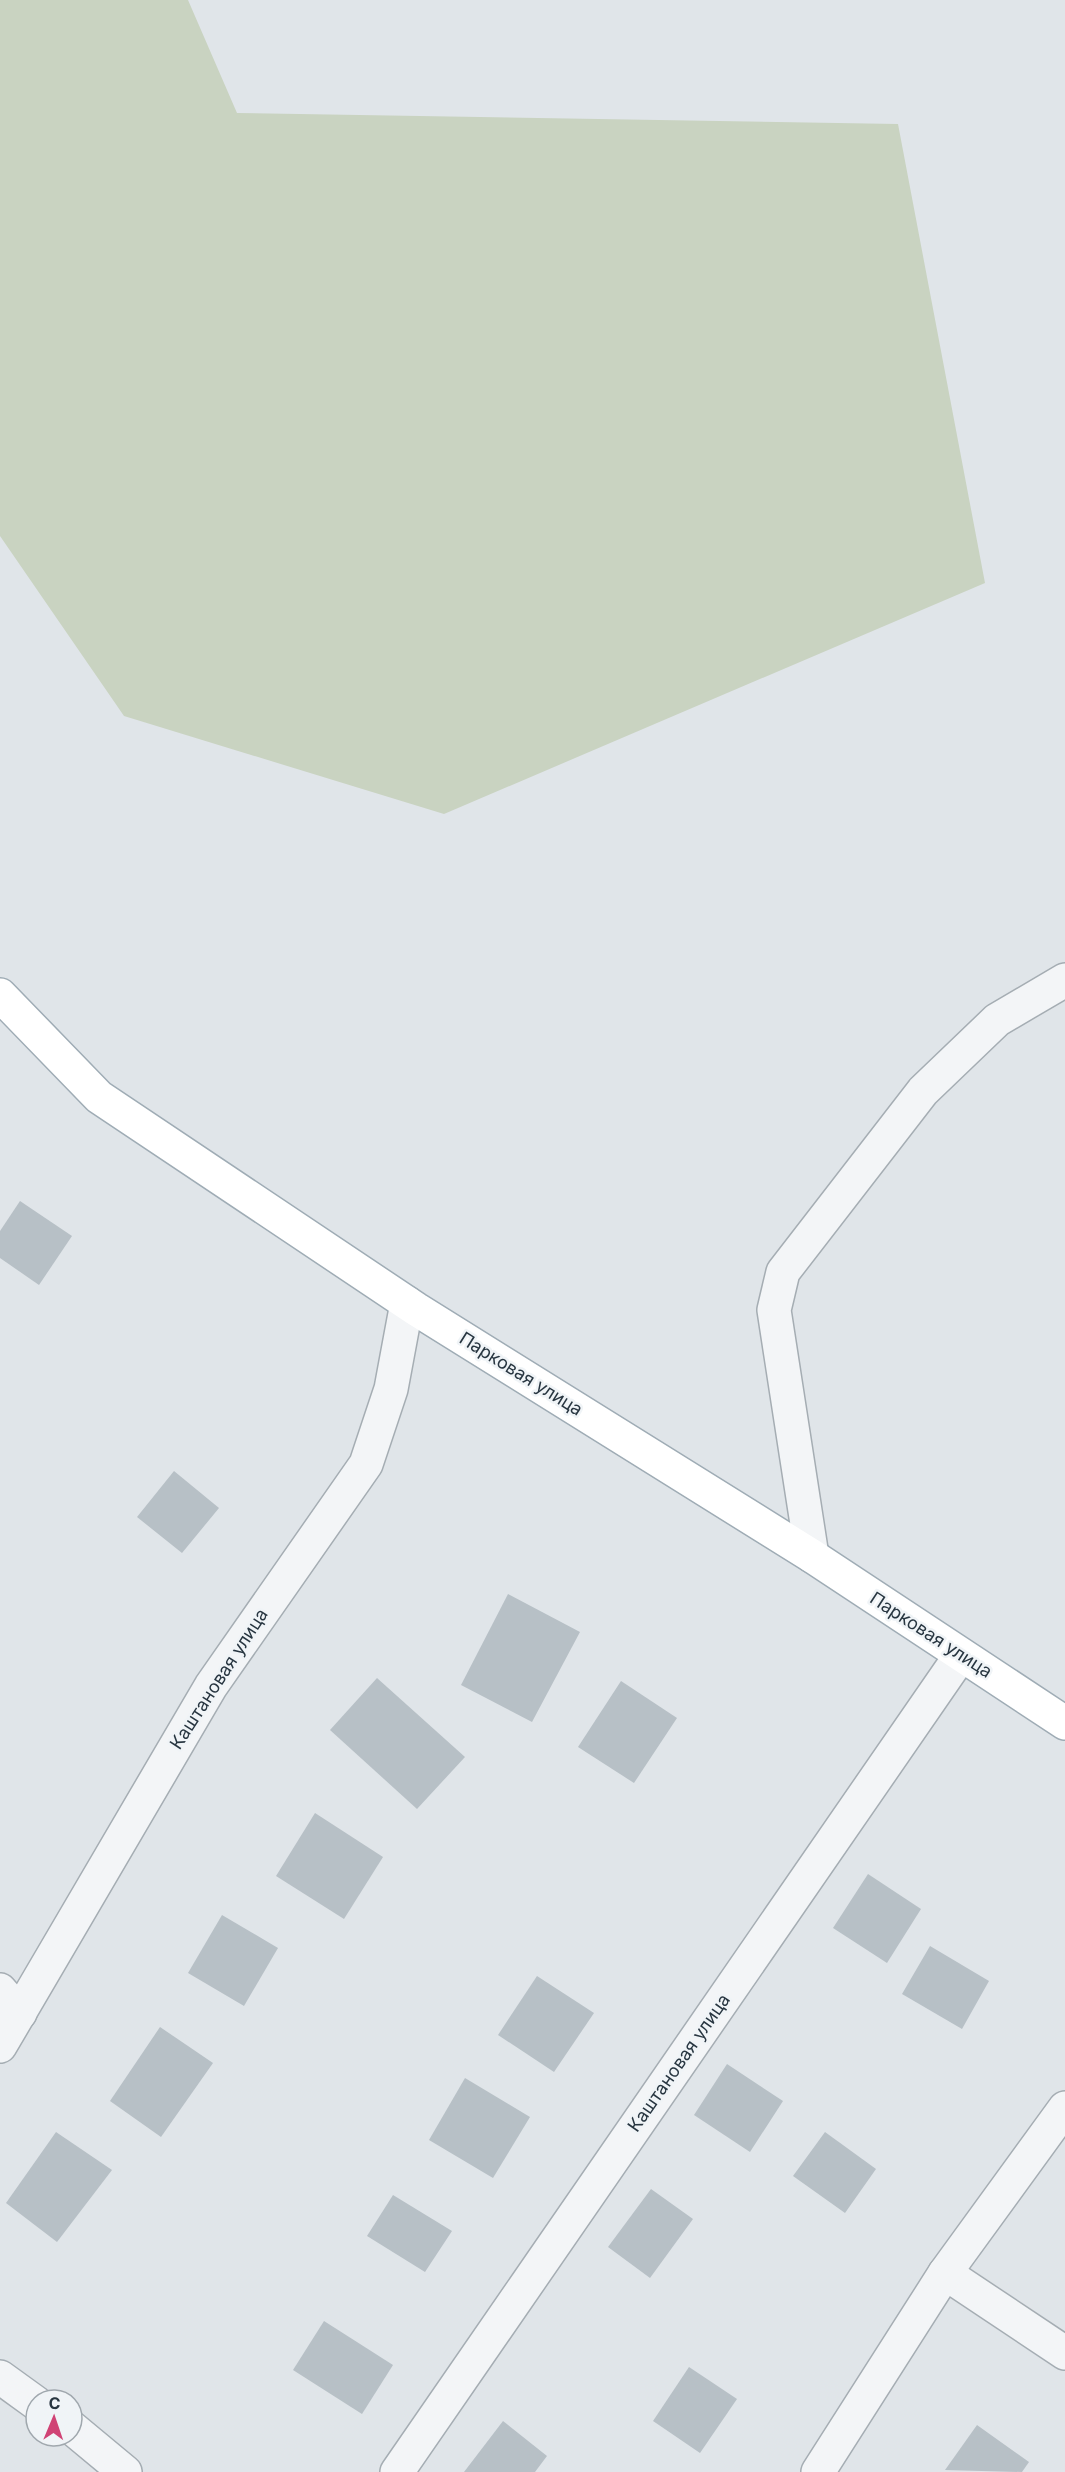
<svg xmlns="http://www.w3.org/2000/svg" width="1065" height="2472" font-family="Inter,sans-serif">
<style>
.green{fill:#c9d3c1}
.building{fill:#b7c0c6}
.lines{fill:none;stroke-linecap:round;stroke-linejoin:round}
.minor-casing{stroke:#a5adb3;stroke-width:36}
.major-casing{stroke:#9facb5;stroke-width:36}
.minor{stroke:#f3f5f7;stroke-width:33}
.major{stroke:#fff;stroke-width:33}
.labels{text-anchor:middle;stroke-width:5;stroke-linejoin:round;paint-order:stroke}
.street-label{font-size:18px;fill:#283641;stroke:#f0f4f7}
</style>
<rect width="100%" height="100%" fill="#e0e5e9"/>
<polygon class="green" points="0,0 188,0 237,113 898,124 985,583 444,814 124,716 0,536"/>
<g class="building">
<polygon points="20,1201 72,1236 39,1285 0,1258 0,1231"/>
<polygon points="174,1471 219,1508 182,1553 137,1517"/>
<polygon points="508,1594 580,1632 532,1722 461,1685"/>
<polygon points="377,1678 465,1757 417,1809 330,1730"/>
<polygon points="621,1681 677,1718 634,1783 578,1747"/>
<polygon points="315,1813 383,1857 344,1919 276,1876"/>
<polygon points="868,1874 921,1909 887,1963 833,1928"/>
<polygon points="222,1915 278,1948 244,2006 188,1973"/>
<polygon points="930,1946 989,1981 962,2029 902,1994"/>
<polygon points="537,1976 594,2013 554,2072 498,2035"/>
<polygon points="160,2027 213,2063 161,2137 110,2101"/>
<polygon points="727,2064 783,2101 750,2152 694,2115"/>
<polygon points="465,2078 530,2117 493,2178 429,2140"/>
<polygon points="56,2132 112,2170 57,2242 6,2203"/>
<polygon points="825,2132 876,2169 845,2213 793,2176"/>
<polygon points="651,2189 693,2219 650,2278 608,2247"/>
<polygon points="393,2195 452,2231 425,2272 367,2236"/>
<polygon points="324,2321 393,2365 362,2414 293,2370"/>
<polygon points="689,2367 737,2399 700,2453 653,2421"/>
<polygon points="503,2421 547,2456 535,2472 464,2472"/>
<polygon points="977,2425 1029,2462 1022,2472 945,2470"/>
</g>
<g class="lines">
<g class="minor-casing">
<g id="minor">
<polyline points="812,1556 774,1310 783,1272 923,1091 997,1020 1065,980"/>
<polyline points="0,1990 20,2013"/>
<polyline points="0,2046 211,1686 366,1464 391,1389 407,1303"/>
<polyline points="945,2273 1065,2353"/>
<polyline points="0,2377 36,2403"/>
<polyline points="72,2428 125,2472"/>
<polyline points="397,2472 961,1655"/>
<polyline points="818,2472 945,2273 1065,2108"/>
</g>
</g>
<g class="major-casing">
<polyline id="major" points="0,995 99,1097 416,1309 812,1556 1065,1723"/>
</g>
<use href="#minor" class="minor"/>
<use href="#major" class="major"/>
</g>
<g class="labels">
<g class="street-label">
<text transform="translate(521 1374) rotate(32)" y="6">Парковая улица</text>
<text transform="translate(931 1635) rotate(33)" y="6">Парковая улица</text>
<text transform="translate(219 1679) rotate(-57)" y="6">Каштановая улица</text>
<text transform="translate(679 2063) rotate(-55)" y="6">Каштановая улица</text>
</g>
</g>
<g transform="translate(54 2418) rotate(2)"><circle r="28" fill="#f0f4f7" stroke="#a0a8ae" stroke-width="1.5"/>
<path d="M0-4.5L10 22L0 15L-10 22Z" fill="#d04375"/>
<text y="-9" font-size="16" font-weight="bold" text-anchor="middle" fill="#283641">С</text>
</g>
</svg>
